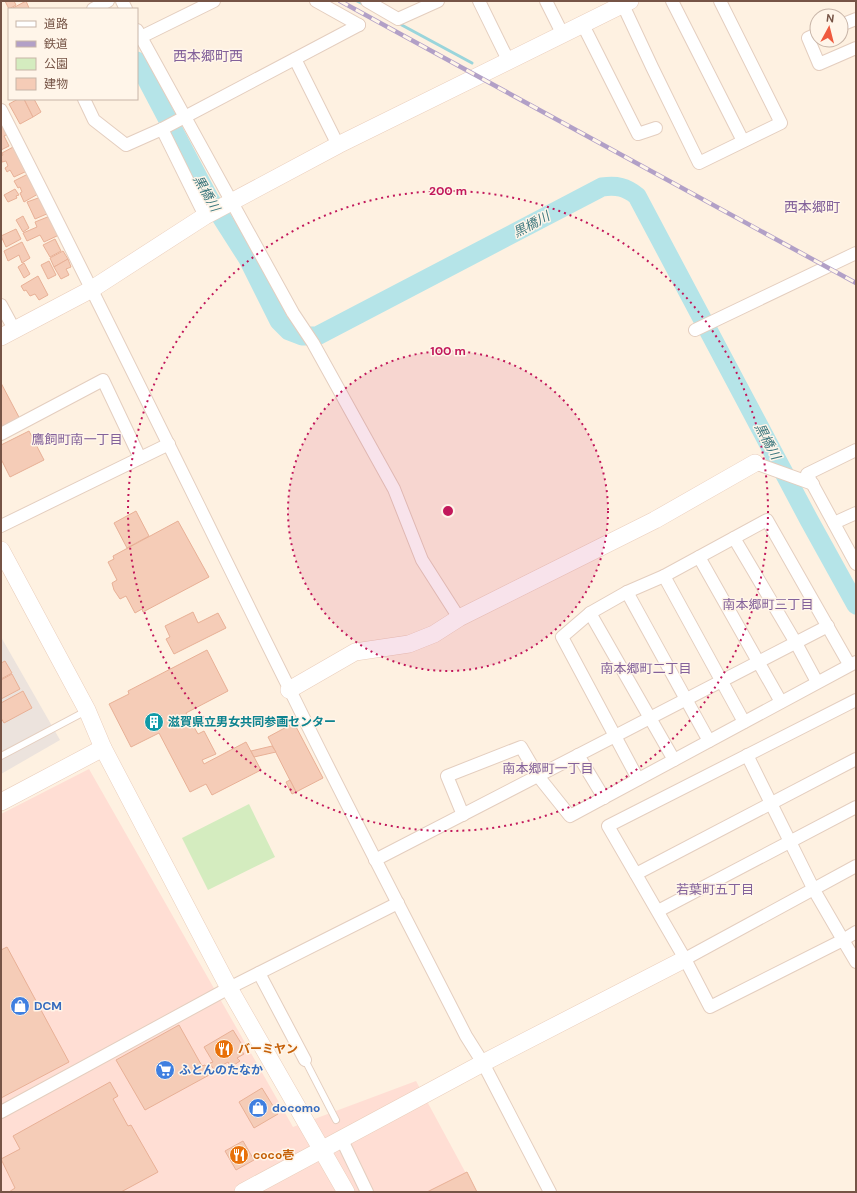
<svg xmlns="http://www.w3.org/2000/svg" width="857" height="1193" viewBox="0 0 857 1193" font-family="'DM Sans','Noto Sans JP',sans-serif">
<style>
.commercial{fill:#ffded4}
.industrial{fill:#ece3dd}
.green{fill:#d4ecbf}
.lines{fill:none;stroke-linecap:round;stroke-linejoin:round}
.stream{stroke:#9ad5db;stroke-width:3}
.river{stroke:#b5e4e8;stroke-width:19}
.building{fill:#f5ccb7;stroke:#e8b096}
.lane-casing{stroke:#e4cebf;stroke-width:8}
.street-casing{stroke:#e4cebf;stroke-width:14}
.secondary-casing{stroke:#eacebc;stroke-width:18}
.lane{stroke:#fff;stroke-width:6}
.street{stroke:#fff;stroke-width:12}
.secondary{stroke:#fff;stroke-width:17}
.rail-casing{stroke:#b2a0c7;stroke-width:4.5}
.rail{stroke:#fff5e9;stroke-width:3;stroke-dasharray:9;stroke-linecap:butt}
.ring{fill:none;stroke:#c2185b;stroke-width:2;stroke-dasharray:2 4}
.labels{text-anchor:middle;stroke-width:3;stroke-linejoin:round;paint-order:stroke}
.culture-label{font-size:12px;font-weight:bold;fill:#0d838f;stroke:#fff5e9;text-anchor:start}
.shop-label{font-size:12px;font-weight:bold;fill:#366cbe;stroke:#fff5e9;text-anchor:start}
.food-label{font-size:12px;font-weight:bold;fill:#c56008;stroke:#fff5e9;text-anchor:start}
.water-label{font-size:13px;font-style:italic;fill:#3a767d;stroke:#fff5e9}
.neighbourhood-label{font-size:13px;fill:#83619a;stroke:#fff5e9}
.quarter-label{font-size:14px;fill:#83619a;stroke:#fff5e9}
.centre{fill:#c2185b;stroke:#fff5e9;stroke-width:2}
.ring-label{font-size:12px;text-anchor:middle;font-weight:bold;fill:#c2185b;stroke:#fff5e9;stroke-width:3;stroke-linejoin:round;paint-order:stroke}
</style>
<rect width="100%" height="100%" fill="#fef1e1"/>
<!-- commercial -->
<polygon class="commercial" points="89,769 293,1127 416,1081 476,1192 1,1192 1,814"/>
<!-- industrial -->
<polygon class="industrial" points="1,637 60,740 1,774"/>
<!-- green -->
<polygon class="green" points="249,804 275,857 208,890 182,838"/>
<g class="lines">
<!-- stream -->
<g class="stream">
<polyline points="357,1 365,5"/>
<polyline points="398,23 472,63"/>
</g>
<!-- river -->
<path class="river" d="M137,61L209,198L248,259L279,321L289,331L302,336H317L602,187C617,185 626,187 637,196L809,520L856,605"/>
</g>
<!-- building -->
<g class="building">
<polygon points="5,1 14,1 16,5 9,9"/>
<polygon points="26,1 29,8 27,9 11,9"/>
<polygon points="18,99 24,99 33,117 20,124 9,104"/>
<polygon points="24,99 34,99 41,112 33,117"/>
<polygon points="4,125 8,134 4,136 9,146 1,150 1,126"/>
<polygon points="15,146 27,171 14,177 10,170 7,172 5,168 8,166 6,161 2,162 1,156 3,155 2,153"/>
<polygon points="28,174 38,194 24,202 20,193 22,192 20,187 18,188 14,181"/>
<polygon points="15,189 19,195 16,196 17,198 8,202 4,195"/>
<polygon points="41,197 49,213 35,219 27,202"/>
<polygon points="23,216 29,228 23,232 16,220"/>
<polygon points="50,216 59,235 44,242 40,235 27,241 23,233 37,227 35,222"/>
<polygon points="16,229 21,239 6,247 1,236"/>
<polygon points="55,239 61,251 50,257 43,245"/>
<polygon points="22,242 30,258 22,263 19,255 8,261 4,251"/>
<polygon points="63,251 68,259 54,267 50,258"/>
<polygon points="68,259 71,267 66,269 69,275 61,279 54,267"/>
<polygon points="49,261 56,275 48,279 41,265"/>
<polygon points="24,263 30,274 24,278 18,267"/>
<polygon points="38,276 48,295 39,300 35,294 30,296 26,290 24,291 21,286"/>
<polygon points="1,383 21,421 1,431"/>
<polygon points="29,431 44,460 10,477 1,459 1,445"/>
<polygon points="136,511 149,536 127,548 114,523"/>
<polygon points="178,521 209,577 143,612 142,609 135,613 126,596 120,599 114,590 112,583 117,580 108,562 114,559 113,556"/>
<polygon points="193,612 198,623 218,613 226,628 174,654 166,639 170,637 165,626"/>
<polygon points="207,650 228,691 186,713 198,734 204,731 216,754 202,760 204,764 246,742 261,770 212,795 206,784 190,792 159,733 131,747 109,704 129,694 128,691"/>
<polygon points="5,661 12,673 1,679 1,663"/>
<polygon points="12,674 20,689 1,699 1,680"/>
<polygon points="23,691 32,708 4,723 1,718 1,703"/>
<polygon points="294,723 323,778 296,792 268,737"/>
<polygon points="272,746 276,752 254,757 251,751"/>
<polygon points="290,780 296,792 292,794 286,782"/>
<polygon points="7,947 69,1062 1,1098 1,950"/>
<polygon points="179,1025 202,1066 205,1065 211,1074 145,1110 116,1060"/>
<polygon points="233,1030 244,1048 241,1050 244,1054 237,1058 240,1061 231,1067 228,1062 214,1070 210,1063 213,1062 204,1047"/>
<polygon points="110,1082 118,1096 113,1099 128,1126 131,1125 158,1172 121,1192 9,1192 15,1188 1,1159 20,1149 13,1136"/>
<polygon points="262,1088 278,1114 254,1128 239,1102"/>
<polygon points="243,1141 254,1160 236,1170 225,1151"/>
<polygon points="467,1172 477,1192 427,1192"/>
</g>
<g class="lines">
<!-- lane casing -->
<g class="lane-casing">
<g id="lane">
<polyline points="1,756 86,711"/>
<polyline points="305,1060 336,1120"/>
</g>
</g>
<!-- street casing -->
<g class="street-casing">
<g id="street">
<polyline points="122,1 126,9"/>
<polyline points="316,1 359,25"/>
<polyline points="367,1 398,19 438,1"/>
<polyline points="479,1 509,62"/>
<polyline points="546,1 563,35"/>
<polyline points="672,1 743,141"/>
<polyline points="623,5 652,67 699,163 781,123 720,1"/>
<polyline points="93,9 108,1"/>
<polyline points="583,25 638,134 656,128"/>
<polyline points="841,25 856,19"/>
<polyline points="137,30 293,313 313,343 394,489 422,560 459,618"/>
<polyline points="817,34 808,38 819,64 856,48"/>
<polyline points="141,37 214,1"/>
<polyline points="295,59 338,145"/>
<polyline points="84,99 94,120 126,145 162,129 359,25"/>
<path d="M1,110C99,301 193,495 289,688C346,805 407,920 466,1036L483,1063L550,1192"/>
<polyline points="162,129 205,216"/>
<polyline points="1,305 14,329"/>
<polyline points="695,330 856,253"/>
<polyline points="1,434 103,380 140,458"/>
<polyline points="856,450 807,474 856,564"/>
<polyline points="755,463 813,484"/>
<polyline points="834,523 856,513"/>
<polyline points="1,526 169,444"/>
<polyline points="734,538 796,643 817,682"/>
<polyline points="699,557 781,702"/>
<polyline points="664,576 744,722"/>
<polyline points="627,592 709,741"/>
<polyline points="590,613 674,760"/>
<polyline points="856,700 608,826 685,959 710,1007 843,940 856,962"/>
<polyline points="578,755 604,798"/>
<polyline points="747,755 814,890 843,940 856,932"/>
<polyline points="638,779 562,637 590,613 627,592 664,576 767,520 849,664"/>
<polyline points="463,815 447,776 521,747 538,776 570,816 856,662"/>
<polyline points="375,860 828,626"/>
<polyline points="636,874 856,759"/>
<polyline points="658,911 856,807"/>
<polyline points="685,959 856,866"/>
<polyline points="259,973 305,1060"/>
<polyline points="1,1112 229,988 398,903"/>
<polyline points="341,1138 367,1192"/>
</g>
</g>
<!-- secondary casing -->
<g class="secondary-casing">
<g id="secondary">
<polyline points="1,337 92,289 205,216 338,145 630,1"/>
<polyline points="1,550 87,710 103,748 229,988 346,1192"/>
<polyline points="289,690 355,652 409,644 434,634 459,618 655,520 755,463"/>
<polyline points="1,802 103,748"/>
<polyline points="243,1192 483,1063 685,959"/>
</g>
</g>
<!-- lane -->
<use href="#lane" class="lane"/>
<!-- street -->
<use href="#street" class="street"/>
<!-- secondary -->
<use href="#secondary" class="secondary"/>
<!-- rail casing -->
<g class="rail-casing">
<polyline id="rail" points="340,1 856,283"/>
</g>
<!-- rail -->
<use href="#rail" class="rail"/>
</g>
<!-- distance rings -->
<circle cx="448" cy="511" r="160" fill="#c2185b" fill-opacity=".12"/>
<g class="ring">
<circle cx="448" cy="511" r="160"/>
<circle cx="448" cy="511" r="320"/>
</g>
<!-- icons -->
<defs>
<g id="building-disc" transform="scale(1)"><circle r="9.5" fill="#0f9aa8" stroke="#fff5e9"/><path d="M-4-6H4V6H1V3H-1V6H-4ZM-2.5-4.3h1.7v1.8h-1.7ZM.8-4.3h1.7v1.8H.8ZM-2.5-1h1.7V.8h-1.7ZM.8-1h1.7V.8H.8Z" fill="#fff"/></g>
<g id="shop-disc" transform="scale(1)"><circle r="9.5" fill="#3f7fe0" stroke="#fff5e9"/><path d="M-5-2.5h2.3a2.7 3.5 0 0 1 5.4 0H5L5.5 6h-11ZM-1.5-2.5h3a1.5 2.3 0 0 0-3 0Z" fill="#fff"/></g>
<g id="restaurant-disc" transform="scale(1)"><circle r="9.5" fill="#e8710a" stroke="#fff5e9"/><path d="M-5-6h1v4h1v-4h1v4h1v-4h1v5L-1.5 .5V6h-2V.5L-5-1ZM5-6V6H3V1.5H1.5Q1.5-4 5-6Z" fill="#fff"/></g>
<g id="supermarket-disc" transform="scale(1)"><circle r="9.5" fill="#3f7fe0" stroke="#fff5e9"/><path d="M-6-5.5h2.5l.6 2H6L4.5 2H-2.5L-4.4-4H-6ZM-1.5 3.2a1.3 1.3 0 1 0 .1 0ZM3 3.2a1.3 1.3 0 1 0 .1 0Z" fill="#fff"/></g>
</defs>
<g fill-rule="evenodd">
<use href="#building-disc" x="154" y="722"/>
<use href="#shop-disc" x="20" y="1006"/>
<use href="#restaurant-disc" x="224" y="1049"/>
<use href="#supermarket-disc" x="165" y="1070"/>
<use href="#shop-disc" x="258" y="1108"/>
<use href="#restaurant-disc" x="239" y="1155"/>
</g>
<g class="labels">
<!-- culture labels -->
<g class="culture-label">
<text x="168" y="726">滋賀県立男女共同参画センター</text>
</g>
<!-- shop labels -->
<g class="shop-label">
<text x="34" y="1010">DCM</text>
<text x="179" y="1074">ふとんのたなか</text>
<text x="272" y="1112">docomo</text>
</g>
<!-- food labels -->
<g class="food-label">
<text x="238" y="1053">バーミヤン</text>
<text x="253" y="1159">coco壱</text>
</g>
<!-- water labels -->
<g class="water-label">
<text transform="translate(207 193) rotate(60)" y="5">黒橋川</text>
<text transform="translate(531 224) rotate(-28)" y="5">黒橋川</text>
<text transform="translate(768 441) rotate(62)" y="5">黒橋川</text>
</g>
<!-- neighbourhood labels -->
<g class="neighbourhood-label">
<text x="77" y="444">鷹飼町南一丁目</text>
<text x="768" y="609">南本郷町三丁目</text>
<text x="646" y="673">南本郷町二丁目</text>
<text x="548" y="773">南本郷町一丁目</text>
<text x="715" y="894">若葉町五丁目</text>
</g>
<!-- quarter labels -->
<g class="quarter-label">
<text x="208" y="61">西本郷町西</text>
<text x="812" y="212">西本郷町</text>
</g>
</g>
<circle cx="448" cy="511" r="6" class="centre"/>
<g class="ring-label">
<text x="448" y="195">200 m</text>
<text x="448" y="355">100 m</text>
</g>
<!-- border -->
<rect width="857" height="1193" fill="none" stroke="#765446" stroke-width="4"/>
<!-- legend -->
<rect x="8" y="8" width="130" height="92" fill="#fff5e9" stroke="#c8b5a8"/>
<rect x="16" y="21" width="20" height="6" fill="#ffffff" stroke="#c8b5a8"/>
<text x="44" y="28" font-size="12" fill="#765446">道路</text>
<rect x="16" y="41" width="20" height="6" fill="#b2a0c7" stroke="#c8b5a8"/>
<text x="44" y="48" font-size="12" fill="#765446">鉄道</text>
<rect x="16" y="58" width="20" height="12" fill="#d4ecbf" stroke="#c8b5a8"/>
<text x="44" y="68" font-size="12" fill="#765446">公園</text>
<rect x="16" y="78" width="20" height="12" fill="#f5ccb7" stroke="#c8b5a8"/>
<text x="44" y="88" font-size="12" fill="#765446">建物</text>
<!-- north arrow -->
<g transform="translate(829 28) rotate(7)"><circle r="19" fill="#fff5e9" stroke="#c8b5a8"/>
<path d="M0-3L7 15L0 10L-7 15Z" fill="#ef5a3e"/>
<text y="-6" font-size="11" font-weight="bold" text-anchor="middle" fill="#765446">N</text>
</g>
</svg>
